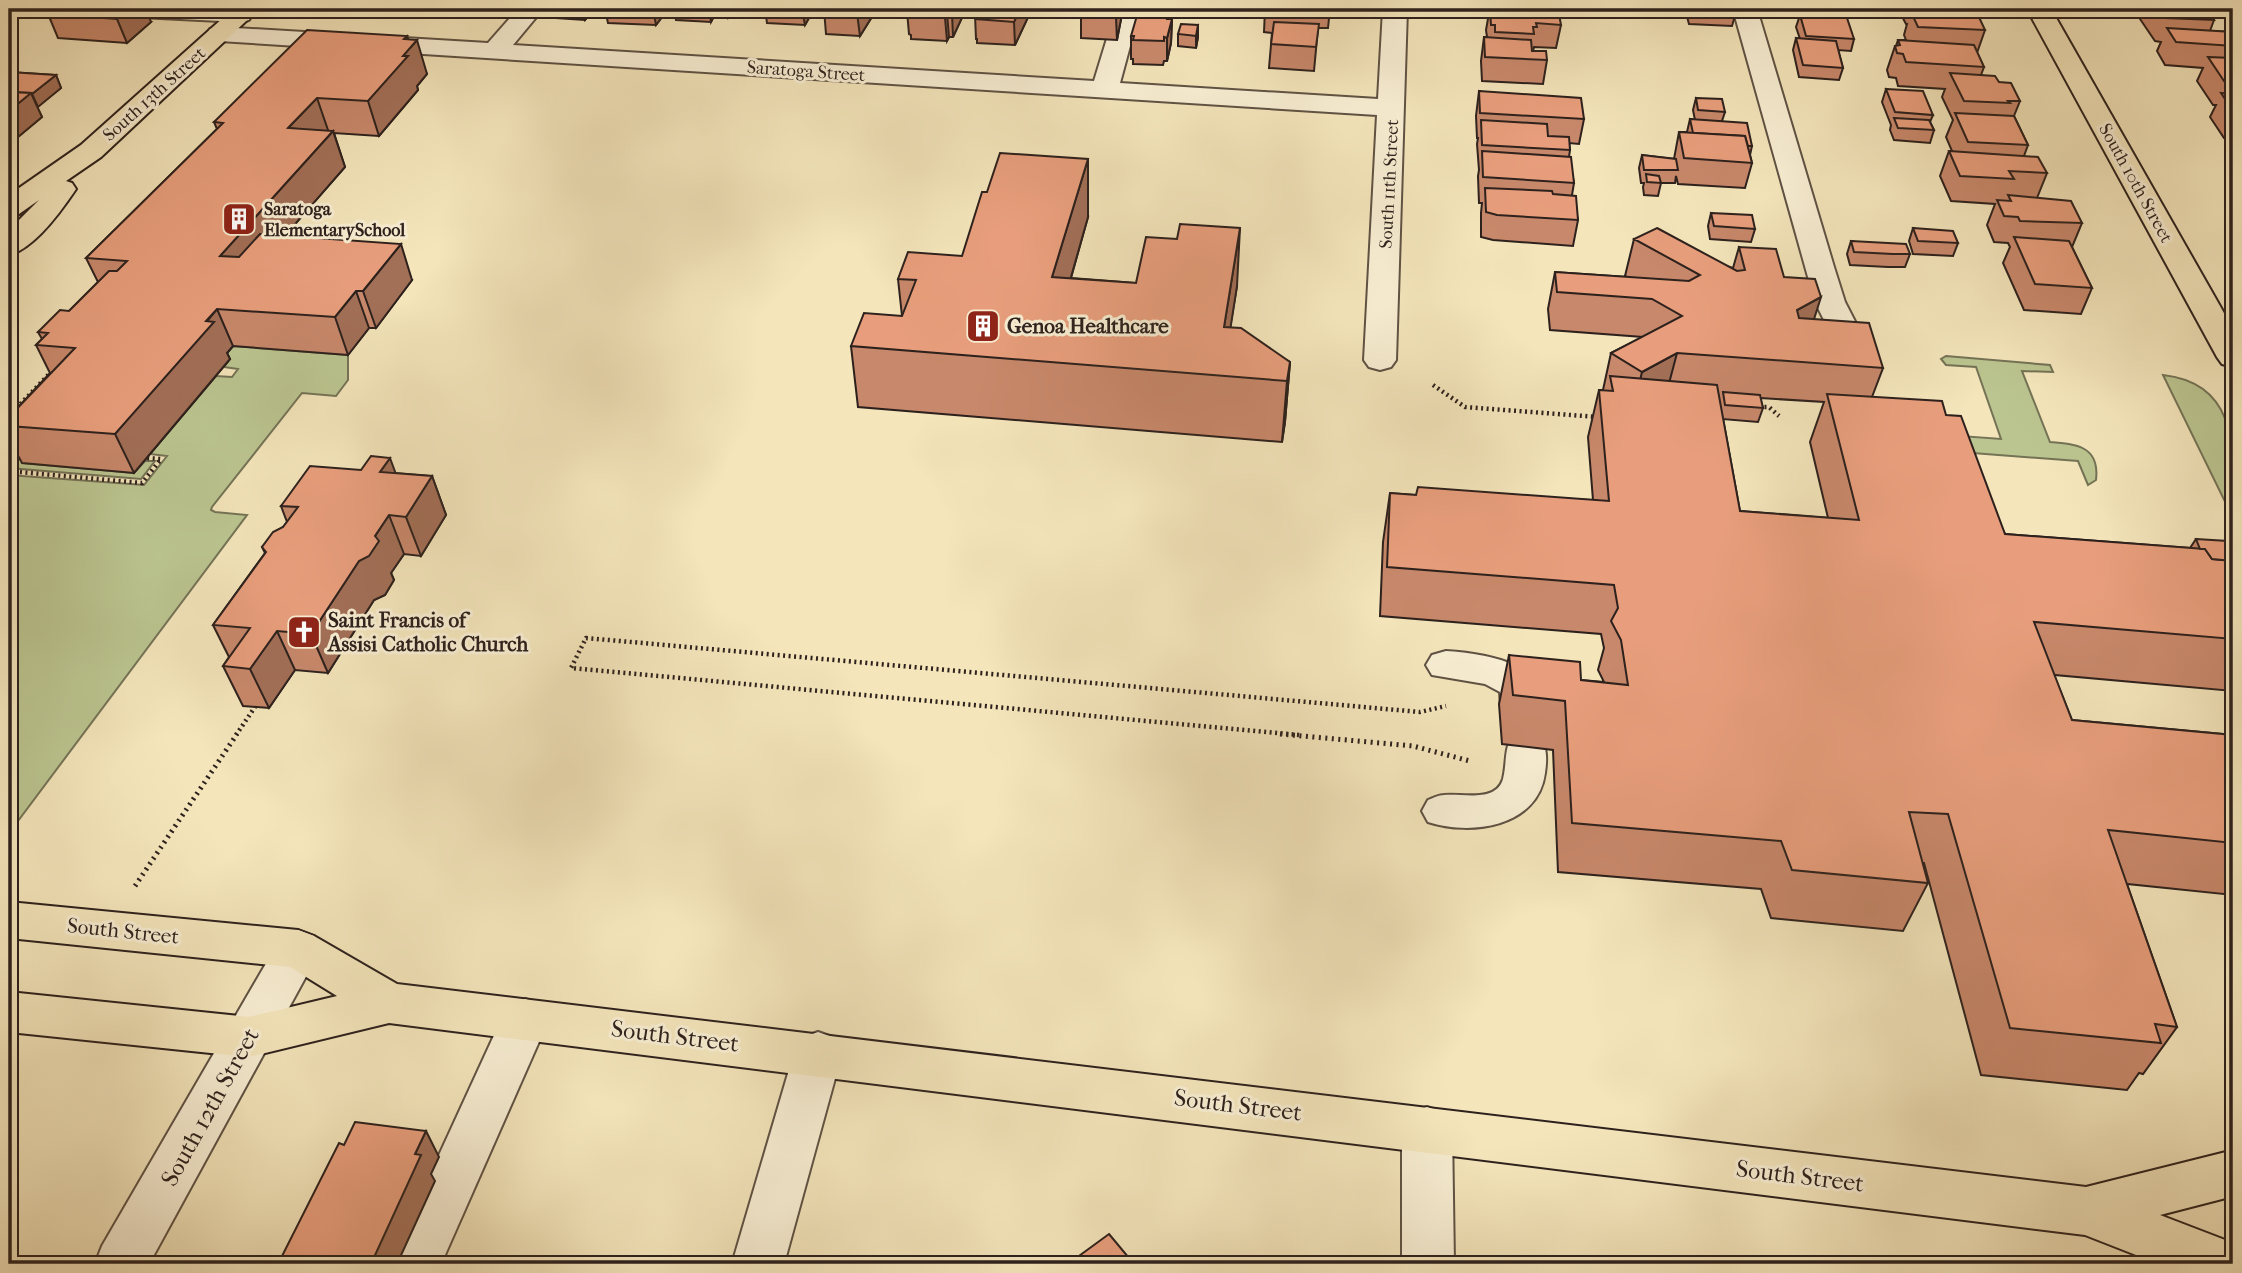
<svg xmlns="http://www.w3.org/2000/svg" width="2242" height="1273" viewBox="0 0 2242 1273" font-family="'IM FELL French Canon',serif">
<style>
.green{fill:#bbc590;stroke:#747356;stroke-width:2}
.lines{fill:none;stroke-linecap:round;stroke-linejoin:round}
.minor-casing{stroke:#5f5244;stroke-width:4}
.major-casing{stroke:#2d211d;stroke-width:4}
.path-far1{stroke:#2d211d;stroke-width:4.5;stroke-dasharray:2 3.5;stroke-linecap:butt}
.path{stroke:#2d211d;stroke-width:5;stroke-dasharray:2 4.5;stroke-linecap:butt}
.minor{fill:#f8eed3;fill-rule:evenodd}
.major{fill:#f4e5bb;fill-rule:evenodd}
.wall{fill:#c8886b;stroke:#2d211d;stroke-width:2;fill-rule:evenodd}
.shaded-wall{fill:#a26f57;stroke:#2d211d;stroke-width:2}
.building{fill:#e89e7c;stroke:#2d211d;stroke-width:2}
.labels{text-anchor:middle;stroke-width:6;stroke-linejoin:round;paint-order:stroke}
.far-street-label{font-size:18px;fill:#2d211d;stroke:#f8eed3}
.far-poi-label{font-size:18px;font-weight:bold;fill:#2d211d;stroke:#f8eed3;text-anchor:start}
.poi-label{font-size:21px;font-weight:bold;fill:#2d211d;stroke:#f8eed3;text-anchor:start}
.street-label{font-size:21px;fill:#2d211d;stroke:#f8eed3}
.near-street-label{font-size:24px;fill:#2d211d;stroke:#f8eed3}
</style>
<rect width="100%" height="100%" fill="#f4e5bb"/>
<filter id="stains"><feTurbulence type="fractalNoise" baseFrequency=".00286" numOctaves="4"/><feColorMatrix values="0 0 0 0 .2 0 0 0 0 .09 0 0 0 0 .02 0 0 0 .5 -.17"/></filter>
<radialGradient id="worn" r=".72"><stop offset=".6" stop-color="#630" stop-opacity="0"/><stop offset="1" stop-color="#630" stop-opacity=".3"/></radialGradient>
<!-- green -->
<g class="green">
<polygon points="233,346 348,355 348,380 336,396 302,393 212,507 211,510 215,512 247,515 9,833 9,475 144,485 167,456 150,454 216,376 232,377 238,369 224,367 229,360 222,359"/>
<path d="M1946,356L2050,365L2053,372L2022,371L2050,442C2076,444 2100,446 2096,480L2088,485L2078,461L1882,446L1878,430L2001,439L1976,367L1946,365L1941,359Z"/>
<path d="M2163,375C2242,384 2233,455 2233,518Z"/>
<polygon points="9,421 23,463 134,473 145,461 155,461 141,479 9,468"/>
</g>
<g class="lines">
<!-- minor casing -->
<g class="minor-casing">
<g id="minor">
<polygon points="108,9 244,9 252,15 249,20 240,22 120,16 111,14"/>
<polygon points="518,9 543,9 513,45 1094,81 1116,9 1140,9 1120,83 1378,99 1383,9 1407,9 1396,360 1391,367 1380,370 1369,367 1364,360 1377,115 219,41 210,39 207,34 210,29 219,27 488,43"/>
<polygon points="1733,9 1757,9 1834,267 1845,302 1863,337 1858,344 1847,347 1836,344 1815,302"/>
<path d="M1446,651C1478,653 1565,664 1535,716L1521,720L1507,716L1501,706L1500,692L1485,684L1432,675L1426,665L1432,655Z"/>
<path d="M1526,732L1540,736C1547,748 1547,759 1545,773C1538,827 1471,836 1428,822L1422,811L1428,800C1433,798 1439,795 1444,795C1462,793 1496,803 1503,779C1507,763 1504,750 1512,736Z"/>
<polygon points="298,930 314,936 321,949 149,1264 95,1264 102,1246 282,936"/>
<polygon points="525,999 542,1005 549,1019 441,1264 389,1264 508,1005"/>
<polygon points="818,1032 835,1038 842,1053 784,1264 732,1264 794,1053 801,1038"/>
<polygon points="1427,1107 1445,1113 1452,1129 1454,1264 1402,1264 1402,1129 1409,1113"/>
</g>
</g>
<!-- major casing -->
<g class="major-casing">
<g id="major">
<path d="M233,9H259L101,157L66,181L72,183L76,189C62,210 34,249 9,255V230L39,200L19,214L9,217V195L81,145Z"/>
<polygon points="2027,9 2051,9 2233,329 2233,367 2222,364 2217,357"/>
<polygon points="9,902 298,930 314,936 397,984 2086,1187 2226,1152 2233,1153 2233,1199 2226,1198 2160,1215 2233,1243 2233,1264 2159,1264 2085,1235 389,1023 249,1057 9,1032 9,992 249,1017 337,996 290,967 9,938"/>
</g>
</g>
<!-- path-far1 -->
<g class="path-far1">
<polyline points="1433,385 1465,407 1597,417"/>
<polyline points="1759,407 1769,407 1779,416"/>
<polyline points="9,416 54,369"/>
<polyline points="9,471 142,483 161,459 147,458"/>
<polyline points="236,735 255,707"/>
<polyline points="1299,735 571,668 586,638 1420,712 1446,706"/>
</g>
<!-- path -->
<g class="path">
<polyline points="1280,734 1413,746 1470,761"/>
<polyline points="135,886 237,734"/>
</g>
<!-- minor -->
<use href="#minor" class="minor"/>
<!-- major -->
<use href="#major" class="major"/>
</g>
<!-- wall -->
<g class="wall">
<polygon points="55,9 151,22 127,43 58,38 48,14"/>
<polygon points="460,9 514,9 511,12 461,13"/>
<polygon points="546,9 594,9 585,20 556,18 555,14 547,14"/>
<polygon points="605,9 668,9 656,25 608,23"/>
<polygon points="674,9 731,9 728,17 714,16 711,22 676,20"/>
<polygon points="765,9 814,9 805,25 767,23"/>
<polygon points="824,9 875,9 875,12 860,36 826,34"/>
<polygon points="908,9 966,9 953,37 949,37 947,41 911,39 911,35 909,34 907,11"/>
<polygon points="977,9 1029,9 1029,15 1015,45 977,43 977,39 976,39 975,15"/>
<polygon points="1200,9 1222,9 1222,13 1200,12"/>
<polygon points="1265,9 1318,9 1318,12 1318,9 1330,9 1328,28 1318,28 1314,71 1269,68 1272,33 1264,32"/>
<polygon points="1469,9 1541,9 1540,13 1561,25 1556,48 1534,47 1533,51 1547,60 1543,84 1482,81 1481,61 1484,37 1487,37 1486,30 1489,13 1469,12"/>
<polygon points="1634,9 1680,9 1679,11 1658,9 1657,13 1634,12"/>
<polygon points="1685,9 1737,9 1732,26 1689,24"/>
<polygon points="1898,9 1969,9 1967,14 1985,30 1977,53 1984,67 1981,75 1999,82 2020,101 2014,116 2028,145 2024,156 2047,173 2037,198 2082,223 2072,247 2092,288 2081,314 2024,310 2003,263 2010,247 2008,243 1994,242 1987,225 1995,204 1951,201 1940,176 1949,151 1952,151 1946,137 1953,120 1942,97 1945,89 1898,86 1896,78 1889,77 1887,70 1895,46 1896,46 1898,40 1906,40 1904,35 1907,24 1906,24"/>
<polygon points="2144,9 2206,9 2214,20 2210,31 2233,32 2233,139 2224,138 2210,117 2216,105 2213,105 2197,81 2203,68 2165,65 2157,51 2161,42 2155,41 2140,19"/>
<polygon points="1081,14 1122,14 1117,40 1081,38"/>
<polygon points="1168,14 1168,19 1172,19 1171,43 1167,61 1164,61 1163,65 1133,64 1133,59 1131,59 1131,36"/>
<polygon points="1800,15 1854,39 1851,51 1838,50 1843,68 1839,80 1799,77 1793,50 1796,38 1800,39 1796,27"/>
<polygon points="1198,25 1198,37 1196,48 1178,46 1178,34"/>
<polygon points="408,39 427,74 417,86 418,90 379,136 334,133 345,167 285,235 412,280 376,328 369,328 348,355 233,346 227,353 230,359 134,473 22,463 9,439 9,417 50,373 36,345 42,339 38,332 69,311 98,282 86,258 217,129 214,122"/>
<polygon points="9,72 56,75 61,88 37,107 42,117 18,137 9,137"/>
<polygon points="1886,89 1933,115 1930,122 1934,130 1930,143 1894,140 1890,130 1891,125 1882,102"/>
<polygon points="1479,91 1584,119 1579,144 1569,143 1570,150 1569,157 1574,183 1572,195 1578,220 1573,246 1493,240 1481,237 1481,213 1482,203 1479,203 1478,176 1479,170 1477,144 1478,138 1477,138 1476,116"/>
<polygon points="1696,98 1725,112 1722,121 1752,146 1750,155 1752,163 1745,188 1678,184 1676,176 1675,183 1661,183 1658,196 1644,195 1643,187 1644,183 1641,183 1639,168 1642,155 1674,159 1679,132 1687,132 1690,119 1695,120 1693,110"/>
<polygon points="1711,213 1755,229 1751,242 1710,239 1708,226"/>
<polygon points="1088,217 1071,278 1136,283 1237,286 1230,328 1290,362 1285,422 1282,442 858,407 851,346 902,316 898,279 962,256"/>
<polygon points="1913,228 1958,243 1953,256 1913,254 1909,241"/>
<path d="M1634,239L1733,268L1739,247L1784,277L1814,319L1883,368L1872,397L1946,415L2005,534L2190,548L2196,539L2233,551V691L2054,675L2072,720L2233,735V895L2127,884L2177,1027L2143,1074L2139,1073L2127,1090L1981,1075L1924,863H1922L1928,883L1903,931L1771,918L1761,889L1558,872L1553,750L1502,744L1499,704L1509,655L1581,680L1604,682L1598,670L1604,648L1601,634L1380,616L1383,542L1390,493L1416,495L1593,500L1588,437L1599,390H1603L1611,353L1643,337L1550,330L1548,309L1555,272L1627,277L1625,276ZM1760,398L1824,402L1810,442L1828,518L1740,511L1723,419L1758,422L1763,408Z"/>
<polygon points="1851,241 1910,254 1905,267 1888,267 1850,265 1847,254"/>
<polygon points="395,473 432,476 446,515 421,556 404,554 391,573 394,580 385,595 374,600 328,673 295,670 269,708 243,706 223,666 229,657 213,625 265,553 262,547 283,527 287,522 281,506"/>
</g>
<!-- shaded-wall -->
<g class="shaded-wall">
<polygon points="130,9 146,9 151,22 127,43 117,19"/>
<polygon points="582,9 594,9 585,20"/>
<polygon points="653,9 668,9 656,25"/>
<polygon points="709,9 713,9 714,16 711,22"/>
<polygon points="726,9 731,9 728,17"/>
<polygon points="802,9 814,9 805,25"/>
<polygon points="860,9 875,9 875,12 860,36 857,13"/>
<polygon points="954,9 966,9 953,37 952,13"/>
<polygon points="1020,9 1029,9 1029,15 1015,45 1014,22"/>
<polygon points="1118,9 1122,9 1122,14 1117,40 1116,17"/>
<polygon points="947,13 949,37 947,41 945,18"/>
<polygon points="1172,19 1171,43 1167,61 1167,38"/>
<polygon points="1198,25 1198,37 1196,48 1196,36"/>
<polygon points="407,36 411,47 417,40 427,74 417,86 418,90 379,136 368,101 403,56 404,39"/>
<polygon points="56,75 61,88 38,107 32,94"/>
<polygon points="31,93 42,117 18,137 9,118 9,111"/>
<polygon points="317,98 329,133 288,128"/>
<polygon points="333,131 345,167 235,293 220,256"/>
<polygon points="1088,159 1088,217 1054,337 1052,277"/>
<polygon points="1240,228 1237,286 1223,376 1224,327"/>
<polygon points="401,244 412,280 376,328 363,291"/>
<polygon points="356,291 369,328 348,355 335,317"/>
<polygon points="1821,297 1809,335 1785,347 1797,310"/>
<polygon points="217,309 233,346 227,353 230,359 134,473 115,434"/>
<polygon points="1677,353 1667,391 1633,410 1642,372"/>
<polygon points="1290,362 1285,422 1282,442 1287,381"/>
<polygon points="390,458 404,496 380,472"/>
<polygon points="432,476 446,515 421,556 406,517"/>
<polygon points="389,515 404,554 391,573 394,580 385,595 374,600 328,673 311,634"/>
<polygon points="277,631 295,670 269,708 250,669"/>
<polygon points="426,1131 439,1157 431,1174 435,1181 397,1264 371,1264 415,1154"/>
</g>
<!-- building -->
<g class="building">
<polygon points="55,9 130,9 117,19 48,14"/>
<polygon points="825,9 860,9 857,13 824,11"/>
<polygon points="908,9 954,9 952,13 947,13 945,18 909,16 911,11 907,11"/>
<polygon points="977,9 1020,9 1014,22 976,19 978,15 975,15"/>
<polygon points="1083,9 1118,9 1116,17 1081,14"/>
<polygon points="1265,9 1318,9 1318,12"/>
<polygon points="1490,9 1535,9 1535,13 1559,14 1561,25 1536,23 1537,27 1533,27 1534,34 1495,32 1495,25 1491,25"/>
<polygon points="2159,9 2206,9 2214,20 2165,18"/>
<polygon points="1917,11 1978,15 1985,30 1918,27 1911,12"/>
<polygon points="1138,12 1168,14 1167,19 1172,19 1167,38 1164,37 1164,41 1133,40 1134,36 1131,36"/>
<polygon points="1800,15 1847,18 1854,39 1806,36"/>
<polygon points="1274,22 1319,24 1316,47 1271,44"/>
<polygon points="1181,24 1198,25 1196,36 1178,34"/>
<polygon points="2167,28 2233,32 2233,46 2176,42"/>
<polygon points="307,30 407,36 404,39 417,40 403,56 408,56 368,101 317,98 288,128 333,131 220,256 239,257 260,234 401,244 363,291 356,291 335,317 217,309 206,321 214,322 115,434 9,426 9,417 75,348 36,345 48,333 38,332 60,310 69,311 109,271 117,271 127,261 86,258 223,123 214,122"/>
<polygon points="1484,37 1531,40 1532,51 1546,51 1547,60 1485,57"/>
<polygon points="1796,38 1836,41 1843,68 1803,65"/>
<polygon points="1898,40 1974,45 1984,67 1906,62 1903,54 1897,53 1895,46 1900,45"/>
<polygon points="2208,57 2233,58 2233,81 2224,81"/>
<polygon points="9,72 56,75 32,94 31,93 9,92"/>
<polygon points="1950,73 1995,76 1999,82 2011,83 2020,101 2008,101 2010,103 1964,101"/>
<polygon points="1886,89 1923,91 1933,115 1895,112"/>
<polygon points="1479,91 1581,98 1584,119 1480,113"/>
<polygon points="9,92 31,93 9,111"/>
<polygon points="2221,93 2233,94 2233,111"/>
<polygon points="1696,98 1722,99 1725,112 1698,110"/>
<polygon points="1955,113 2014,116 2028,145 1968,142"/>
<polygon points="1894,118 1929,120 1934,130 1898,128"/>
<polygon points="1690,119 1747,123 1752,146 1748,146 1745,136 1693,133"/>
<polygon points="1481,120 1547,124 1548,136 1569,137 1570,150 1482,145"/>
<polygon points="1679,132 1745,136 1752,163 1684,158"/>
<polygon points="1482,151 1571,157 1574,183 1483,177"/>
<polygon points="1949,151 2038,157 2047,173 2009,171 2014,179 1960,176"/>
<polygon points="1000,153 1088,159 1052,277 1136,283 1146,237 1177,239 1180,224 1240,228 1224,327 1241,328 1290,362 1287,381 851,346 864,313 902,316 916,280 898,279 908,252 962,256 982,192 987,192"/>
<polygon points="1642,155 1676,159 1678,170 1644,170"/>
<polygon points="1646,174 1659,176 1661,183 1647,182"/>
<polygon points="1485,188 1552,191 1553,194 1576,196 1578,220 1497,215 1486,212"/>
<polygon points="2008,195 2071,201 2082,223 2020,221 2018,217 2004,216 1997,200 2011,201"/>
<polygon points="1711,213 1752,215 1755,229 1714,226"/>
<polygon points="1657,228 1737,271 1745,270 1739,247 1776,249 1784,277 1815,279 1821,297 1797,310 1799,318 1869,323 1883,368 1677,353 1642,372 1611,353 1682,316 1652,299 1557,292 1555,272 1689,281 1700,275 1634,239"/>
<polygon points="1913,228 1953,231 1958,243 1918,241"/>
<polygon points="2014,237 2069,241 2092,288 2035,284"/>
<polygon points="1851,241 1906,244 1910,254 1893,254 1854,252"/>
<polygon points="1610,376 1717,385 1740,511 1859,520 1827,394 1942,401 1946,415 1961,416 2005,534 2205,549 2212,559 2233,561 2233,639 2034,622 2072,720 2233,735 2233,843 2108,830 2177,1027 2155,1024 2161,1043 2010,1028 1948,814 1909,812 1928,883 1792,870 1781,841 1572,823 1565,701 1513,695 1509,655 1580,662 1581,680 1628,685 1621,640 1611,621 1618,608 1614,585 1387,567 1390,493 1416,495 1418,487 1609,501 1599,390 1613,391"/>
<polygon points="1723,392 1760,395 1763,408 1725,405"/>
<polygon points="371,456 390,458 380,472 432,476 406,517 389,515 375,536 379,541 369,556 359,561 311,634 277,631 250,669 223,666 250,628 213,625 266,552 262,547 273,532 283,527 298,507 281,506 310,466 361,470"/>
<polygon points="2196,539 2228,541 2233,551 2233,561 2212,559 2205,549 2200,549"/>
<polygon points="355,1122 426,1131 415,1154 421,1155 371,1264 278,1264 339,1143 344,1145"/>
<polygon points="1109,1234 1134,1264 1068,1264"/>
</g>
<!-- icons -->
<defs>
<g id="building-square" transform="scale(1.75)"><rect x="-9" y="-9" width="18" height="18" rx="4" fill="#8f2418" stroke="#f8eed3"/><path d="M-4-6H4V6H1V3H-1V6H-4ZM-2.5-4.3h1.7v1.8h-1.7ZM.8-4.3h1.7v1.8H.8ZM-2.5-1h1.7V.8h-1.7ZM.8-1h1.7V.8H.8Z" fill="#fff"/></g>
<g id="church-square" transform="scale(1.75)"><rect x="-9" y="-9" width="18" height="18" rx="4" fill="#8f2418" stroke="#f8eed3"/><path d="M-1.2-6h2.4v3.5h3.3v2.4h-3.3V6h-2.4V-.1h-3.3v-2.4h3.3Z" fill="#fff"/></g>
</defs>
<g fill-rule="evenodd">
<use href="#building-square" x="239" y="219"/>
<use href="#building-square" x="983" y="326"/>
<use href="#church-square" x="304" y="632"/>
</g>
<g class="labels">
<!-- far-street labels -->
<g class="far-street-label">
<text transform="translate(806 71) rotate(4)" y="6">Saratoga Street</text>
<text transform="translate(154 94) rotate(-42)" y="6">South 13th Street</text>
<text transform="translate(2136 183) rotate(61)" y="6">South 10th Street</text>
<text transform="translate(1389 184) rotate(-87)" y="6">South 11th Street</text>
</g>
<!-- far-poi labels -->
<g class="far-poi-label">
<text x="264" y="215">Saratoga<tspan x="264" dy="21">ElementarySchool</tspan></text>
</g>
<!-- poi labels -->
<g class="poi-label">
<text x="1007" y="333">Genoa Healthcare</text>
<text x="328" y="627">Saint Francis of<tspan x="328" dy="24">Assisi Catholic Church</tspan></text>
</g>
<!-- street labels -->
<g class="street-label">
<text transform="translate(123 931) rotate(6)" y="7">South Street</text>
</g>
<!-- near-street labels -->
<g class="near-street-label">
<text transform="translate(675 1036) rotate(7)" y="8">South Street</text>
<text transform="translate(1238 1105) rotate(7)" y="8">South Street</text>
<text transform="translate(210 1107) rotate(-61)" y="8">South 12th Street</text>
<text transform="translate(1800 1176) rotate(7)" y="8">South Street</text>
</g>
</g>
<!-- margin -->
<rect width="2242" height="1273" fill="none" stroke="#f4e5bb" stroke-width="35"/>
<rect x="10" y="10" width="2221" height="1252" fill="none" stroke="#2d211d" stroke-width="3.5"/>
<rect x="18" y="18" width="2207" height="1238" fill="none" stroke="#2d211d" stroke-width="2"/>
<rect width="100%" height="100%" filter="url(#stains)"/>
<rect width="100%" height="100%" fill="url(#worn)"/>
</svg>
